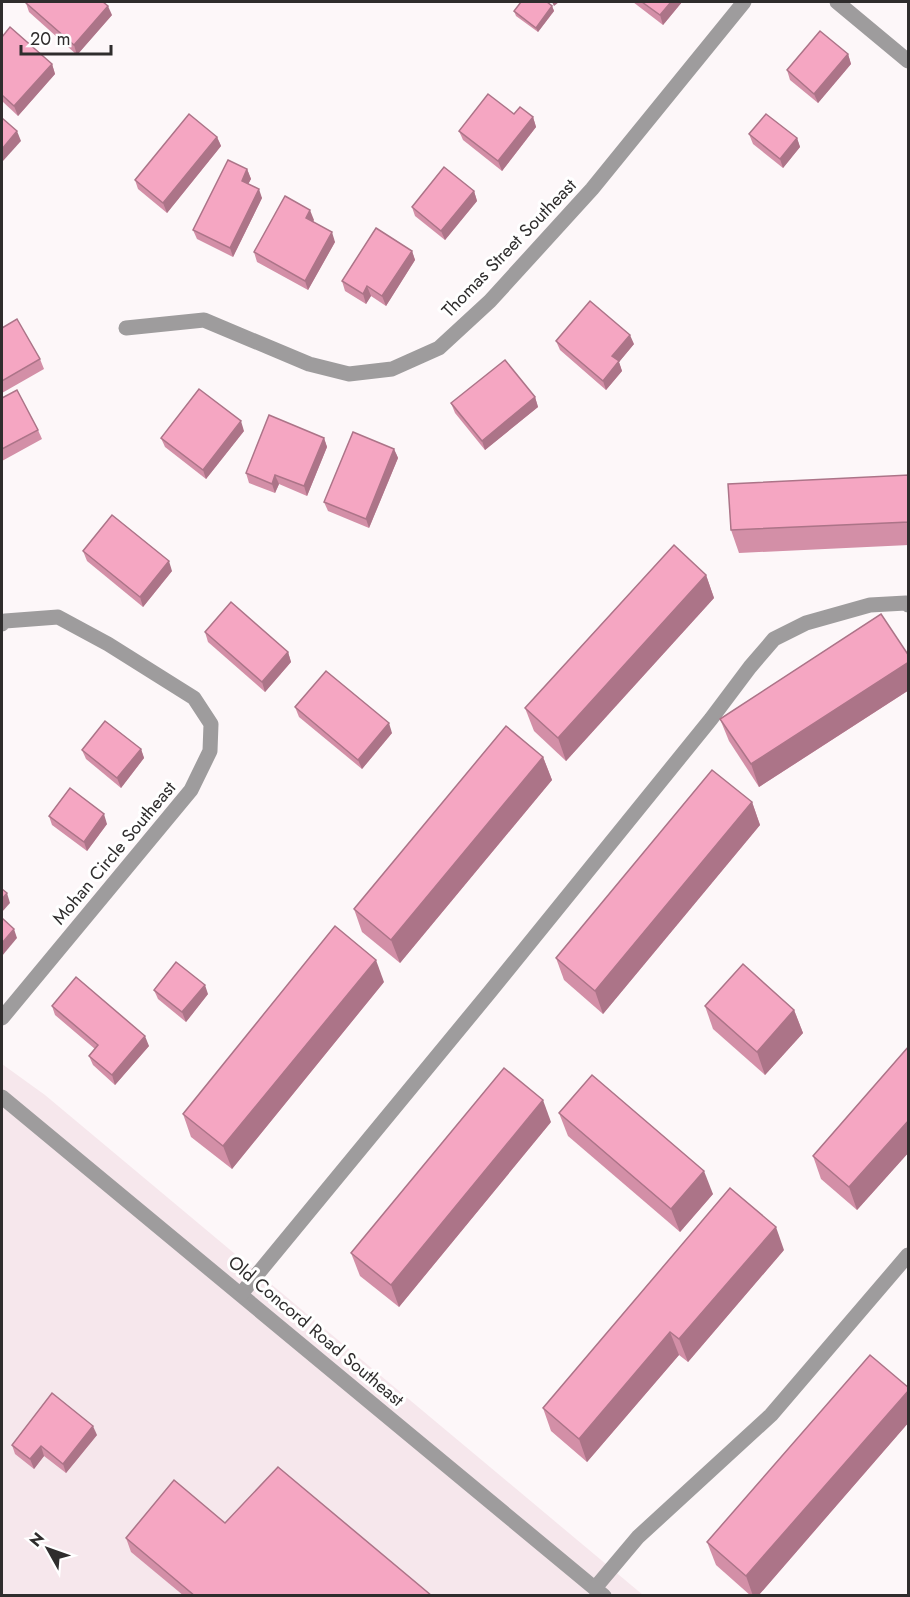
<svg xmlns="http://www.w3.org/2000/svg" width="910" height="1597" viewBox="0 0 910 1597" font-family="Jost,sans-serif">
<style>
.built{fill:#f6e7ec}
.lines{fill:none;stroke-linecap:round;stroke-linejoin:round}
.minor{stroke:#9e9c9d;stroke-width:15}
.wall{fill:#d38fa7}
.shaded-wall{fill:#ac7488}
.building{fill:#f5a6c2;stroke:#ac7488;stroke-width:1.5}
.labels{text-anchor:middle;stroke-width:6;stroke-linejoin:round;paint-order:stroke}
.street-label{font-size:18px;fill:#2f2d2d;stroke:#fff}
</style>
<rect width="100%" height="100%" fill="#fdf7f9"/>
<!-- built -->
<polygon class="built" points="2,1064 45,1095 643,1595 2,1595"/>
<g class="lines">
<!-- minor -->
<g class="minor">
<polyline points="837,2 908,61"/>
<polyline points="126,328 204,320 309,364 349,374 392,369 439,348 490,301 592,189 744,2"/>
<polyline points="2,624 5,621 58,617 108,644 194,698 211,724 210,751 191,790 2,1018"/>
<polyline points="2,1097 604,1596"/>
<polyline points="241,1294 489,993 711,719 750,667 774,639 806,623 870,605 906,603 908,605"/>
<polyline points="595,1588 638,1537 771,1415 908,1255"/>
</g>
</g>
<!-- wall -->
<g class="wall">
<polygon points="633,2 682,2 663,25"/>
<polygon points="26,3 112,15 77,55 29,12"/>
<polygon points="552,6 554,11 538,32 516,16 514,11"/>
<polygon points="2,37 52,64 55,74 18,116 2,101"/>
<polygon points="848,54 851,64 818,103 790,80 787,70"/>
<polygon points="514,114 533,117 536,127 502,171 463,140 459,131"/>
<polygon points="749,134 797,138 800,147 783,168 753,144"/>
<polygon points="217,137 221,146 167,213 138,189 135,180"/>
<polygon points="247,169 251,179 248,184 262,198 233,257 197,239 193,230"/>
<polygon points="474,191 477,201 445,240 415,216 412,207"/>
<polygon points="314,220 313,221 335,242 308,290 257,262 254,252"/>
<polygon points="412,251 415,260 386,306 371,296 366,304 345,291 342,281"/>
<polygon points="2,328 40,359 44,369 2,393"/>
<polygon points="556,341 634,344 619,362 622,371 606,390 560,350"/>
<polygon points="535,397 538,407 485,450 455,413 451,403"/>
<polygon points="2,398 38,430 42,439 2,461"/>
<polygon points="244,431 206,479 165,447 161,438"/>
<polygon points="324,438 327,447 307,496 279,484 275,493 249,483 246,473"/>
<polygon points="394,449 398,458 369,528 328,511 324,502"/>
<polygon points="909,475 909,545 739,553 731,530"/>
<polygon points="83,551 172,571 143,607 87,561"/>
<polygon points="706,575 714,598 566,761 534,731 525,708"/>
<polygon points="205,632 288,652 291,662 265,692 208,642"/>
<polygon points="909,656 909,690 759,787 729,741 720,719"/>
<polygon points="295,707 392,733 362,769 299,717"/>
<polygon points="141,749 144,758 121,788 86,759 82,750"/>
<polygon points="543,757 552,780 400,963 362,932 354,909"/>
<polygon points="752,802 760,825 603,1014 564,980 556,958"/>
<polygon points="49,816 107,824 87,851 52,825"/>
<polygon points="384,982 232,1169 191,1137 183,1114"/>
<polygon points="154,990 208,994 186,1022 158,999"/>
<polygon points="52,1006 149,1046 115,1085 93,1065 89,1056 95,1049 55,1015"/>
<polygon points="705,1006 794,1010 803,1033 765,1075 713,1029"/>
<polygon points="909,1046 909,1152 857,1210 821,1179 813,1156"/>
<polygon points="559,1113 713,1194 680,1232 568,1136"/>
<polygon points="551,1122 399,1307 360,1276 351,1253"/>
<polygon points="784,1250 688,1362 679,1355 587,1462 551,1431 543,1408"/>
<polygon points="909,1388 909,1422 758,1596 751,1596 716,1565 707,1542"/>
<polygon points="97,1435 66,1473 44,1456 34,1469 15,1454 12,1445"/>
<polygon points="225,1523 432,1596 184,1596 131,1552 126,1538"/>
</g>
<!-- shaded-wall -->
<g class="shaded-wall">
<polygon points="552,2 559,2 554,6"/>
<polygon points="671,2 682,2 663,25 660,15"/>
<polygon points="108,6 112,15 77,55 74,45"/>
<polygon points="552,6 554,11 538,32 536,28"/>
<polygon points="848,54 851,64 818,103 814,94"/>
<polygon points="52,64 55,74 18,116 14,106"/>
<polygon points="533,117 536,127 502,171 498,161"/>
<polygon points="17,131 21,141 3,161 2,157 2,149"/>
<polygon points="217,137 221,146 167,213 163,203"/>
<polygon points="797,138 800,147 783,168 780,159"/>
<polygon points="247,169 251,179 245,190 242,181"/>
<polygon points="259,189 262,198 233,257 230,248"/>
<polygon points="474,191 477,201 445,240 441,231"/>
<polygon points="310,210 314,220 310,227 306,218"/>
<polygon points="332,232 335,242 308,290 305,281"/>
<polygon points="412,251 415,260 386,306 382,296"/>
<polygon points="367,286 371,296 366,304 363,294"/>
<polygon points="630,335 634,344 619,362 622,371 606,390 603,381 612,356"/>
<polygon points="535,397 538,407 485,450 482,441"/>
<polygon points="241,421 244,431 206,479 203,470"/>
<polygon points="324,438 327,447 307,496 304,486"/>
<polygon points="394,449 398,458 369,528 366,519"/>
<polygon points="275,475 279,484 275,493 272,484"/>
<polygon points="169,561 172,571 143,607 140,597"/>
<polygon points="706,575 714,598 566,761 558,738"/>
<polygon points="288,652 291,662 265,692 262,682"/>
<polygon points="909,662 909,690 759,787 751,764"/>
<polygon points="389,723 392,733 362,769 358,760"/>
<polygon points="141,749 144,758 121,788 117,778"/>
<polygon points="543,757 552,780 400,963 391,940"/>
<polygon points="752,802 760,825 603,1014 595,991"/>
<polygon points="104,814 107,824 87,851 84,842"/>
<polygon points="7,893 10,903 2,912 2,899"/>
<polygon points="14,929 17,938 2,956 2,943"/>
<polygon points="376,960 384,982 232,1169 223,1146"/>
<polygon points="205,985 208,994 186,1022 182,1012"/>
<polygon points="794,1010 803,1033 765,1075 757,1052"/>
<polygon points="145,1036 149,1046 115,1085 112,1075"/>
<polygon points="543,1100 551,1122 399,1307 391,1285"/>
<polygon points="909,1120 909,1152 857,1210 849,1187"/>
<polygon points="704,1171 713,1194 680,1232 671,1209"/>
<polygon points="776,1227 784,1250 688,1362 679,1339"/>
<polygon points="670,1332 679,1355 587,1462 579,1439"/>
<polygon points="909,1390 909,1422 758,1596 753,1596 746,1576"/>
<polygon points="93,1426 97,1435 66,1473 63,1464"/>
<polygon points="41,1446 44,1456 34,1469 30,1459"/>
</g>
<!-- building -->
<g class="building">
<polygon points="27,2 103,2 108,6 74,45 26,3"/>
<polygon points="521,2 547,2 552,6 536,28 514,11"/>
<polygon points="642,2 671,2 660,15"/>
<polygon points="10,27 52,64 14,106 2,95 2,37"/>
<polygon points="820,31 848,54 814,94 787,70"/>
<polygon points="488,94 514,114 520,107 533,117 498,161 459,131"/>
<polygon points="189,114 217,137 163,203 135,180"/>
<polygon points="766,114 797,138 780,159 749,134"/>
<polygon points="2,118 17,131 2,149"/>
<polygon points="228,160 247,169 242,181 259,189 230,248 193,230"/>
<polygon points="444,167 474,191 441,231 412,207"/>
<polygon points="285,196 310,210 306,218 332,232 305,281 254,252"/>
<polygon points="376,228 412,251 382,296 367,286 363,294 342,281"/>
<polygon points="590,301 630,335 612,356 619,361 603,381 556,341"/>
<polygon points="17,319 40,359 2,381 2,328"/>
<polygon points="505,360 535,397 482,441 451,403"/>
<polygon points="199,389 241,421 203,470 161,438"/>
<polygon points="17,390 38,430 2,449 2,398"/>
<polygon points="269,415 324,438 304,486 275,475 272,484 246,473"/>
<polygon points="353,432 394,449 366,519 324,502"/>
<polygon points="909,475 909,522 731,530 728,484"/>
<polygon points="112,515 169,561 140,597 83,551"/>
<polygon points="674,545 706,575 558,738 525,708"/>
<polygon points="231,602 288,652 262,682 205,632"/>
<polygon points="881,614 909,656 909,662 751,764 720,719"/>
<polygon points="326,671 389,723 358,760 295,707"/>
<polygon points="105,721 141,749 117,778 82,750"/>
<polygon points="506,726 543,757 391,940 354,909"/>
<polygon points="712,770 752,802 595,991 556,958"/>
<polygon points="70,788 104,814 84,842 49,816"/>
<polygon points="2,889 7,893 2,899"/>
<polygon points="2,918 14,929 2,943"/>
<polygon points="335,926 376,960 223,1146 183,1114"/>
<polygon points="176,962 205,985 182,1012 154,990"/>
<polygon points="743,964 794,1010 757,1052 705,1006"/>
<polygon points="76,977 145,1036 112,1075 89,1056 98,1045 52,1006"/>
<polygon points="909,1046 909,1120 849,1187 813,1156"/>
<polygon points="504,1068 543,1100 391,1285 351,1253"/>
<polygon points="592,1075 704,1171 671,1209 559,1113"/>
<polygon points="730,1188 776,1227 679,1339 670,1332 579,1439 543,1408"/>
<polygon points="870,1355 909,1388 909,1390 746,1576 707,1542"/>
<polygon points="52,1393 93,1426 63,1464 41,1446 30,1459 12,1445"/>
<polygon points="278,1467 432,1596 195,1596 126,1538 174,1480 225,1523"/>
</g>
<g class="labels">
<!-- street labels -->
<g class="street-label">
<text transform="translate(509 248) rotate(-46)" y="6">Thomas Street Southeast</text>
<text transform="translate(114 853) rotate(-50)" y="6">Mohan Circle Southeast</text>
<text transform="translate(316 1331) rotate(40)" y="6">Old Concord Road Southeast</text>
</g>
</g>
<!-- border -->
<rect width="910" height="1597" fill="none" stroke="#2f2d2d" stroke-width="6"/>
<!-- north arrow -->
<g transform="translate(48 1549) rotate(310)" stroke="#ffffff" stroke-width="4.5" paint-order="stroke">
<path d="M0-4.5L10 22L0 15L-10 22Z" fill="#2f2d2d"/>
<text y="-9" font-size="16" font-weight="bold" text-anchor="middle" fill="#2f2d2d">N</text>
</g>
<!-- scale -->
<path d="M21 45v9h90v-9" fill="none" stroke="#2f2d2d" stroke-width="3"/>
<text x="30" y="45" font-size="18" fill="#2f2d2d" stroke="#ffffff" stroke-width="4.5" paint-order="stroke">20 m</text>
</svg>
